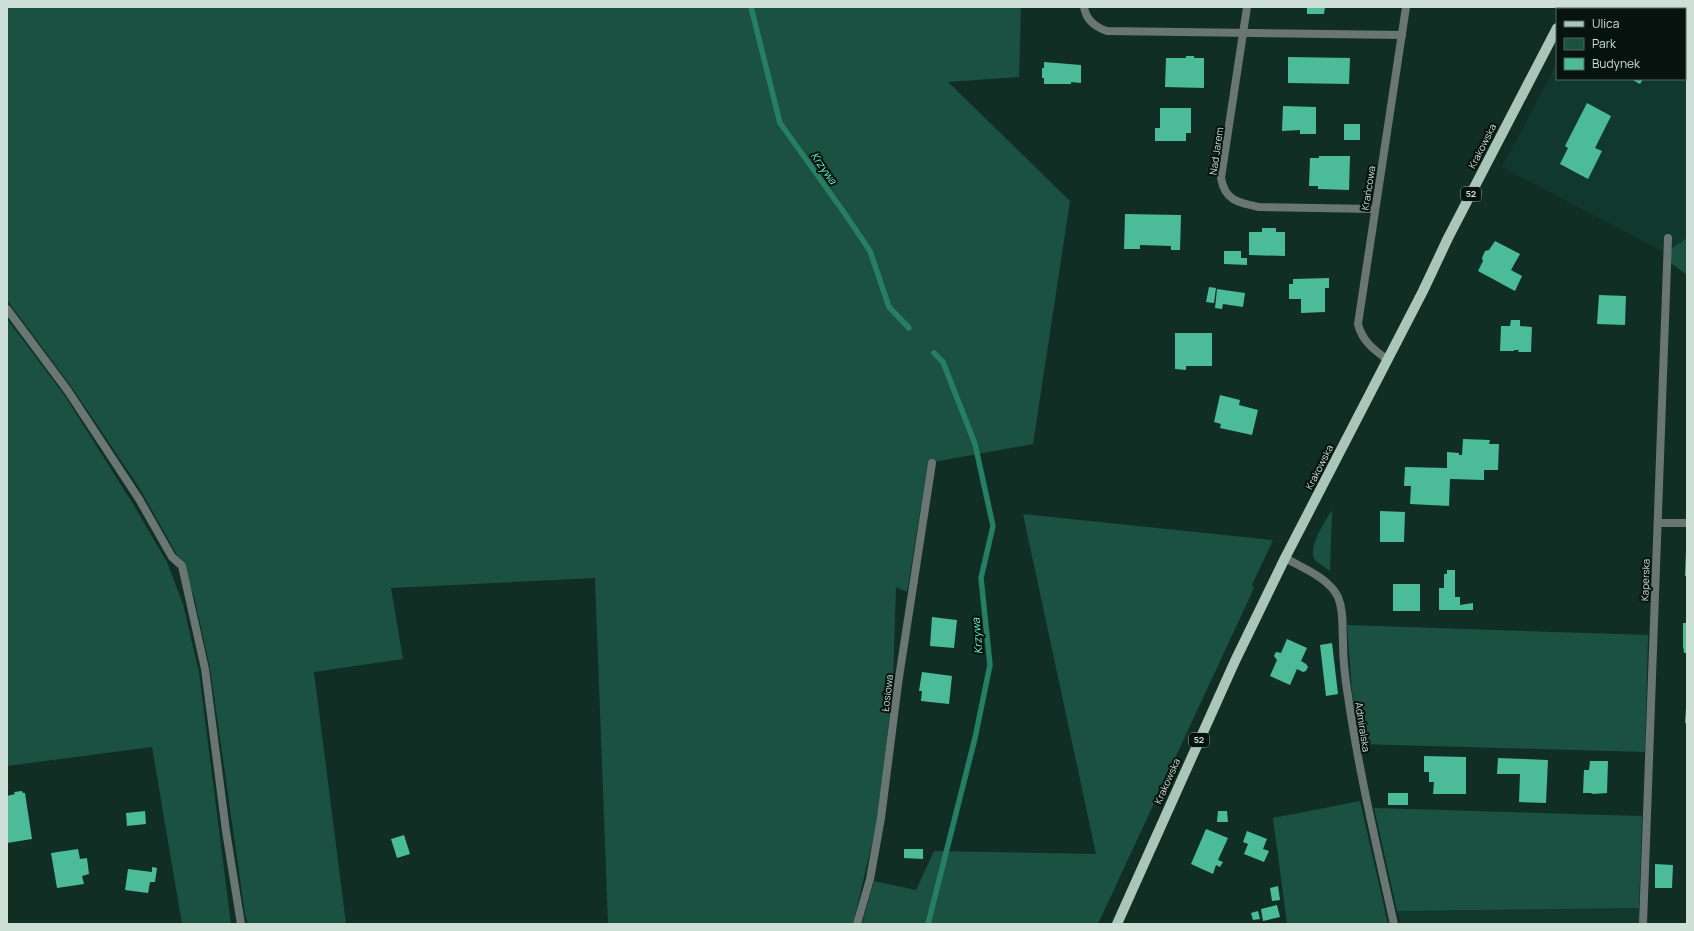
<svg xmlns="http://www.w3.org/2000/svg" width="1694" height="931" viewBox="0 0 1694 931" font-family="Manrope,sans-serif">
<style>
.built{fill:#11382c}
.green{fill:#1b5140}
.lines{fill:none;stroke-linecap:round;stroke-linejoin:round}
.stream{stroke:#267e63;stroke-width:5.5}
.building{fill:#4cbc98}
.lane{stroke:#697671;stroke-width:8}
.street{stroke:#697671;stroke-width:8}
.primary{stroke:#aac6bb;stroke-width:10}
.labels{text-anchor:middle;stroke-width:4;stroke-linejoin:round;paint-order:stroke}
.shield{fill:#07130e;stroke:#92a29b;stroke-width:1}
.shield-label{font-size:9px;font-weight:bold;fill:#cedfd8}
.street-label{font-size:10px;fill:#cedfd8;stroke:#07130e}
.water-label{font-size:11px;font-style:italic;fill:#66fdcc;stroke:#07130e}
</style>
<rect width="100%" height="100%" fill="#102e24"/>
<!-- built -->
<g class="built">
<polygon points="1586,7 1687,7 1687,238 1671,249 1672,235 1665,235 1663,252 1502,167 1557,63 1557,79 1685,79 1685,9 1585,9"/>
<polygon points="1639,908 1639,924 1401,924 1397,911"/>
</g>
<!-- green -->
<g class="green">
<polygon points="7,7 1021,7 1019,77 948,82 1070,201 1033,444 928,463 907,592 896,587 893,684 878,818 853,924 608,924 595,578 391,588 403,659 314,672 346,924 248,924 245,914 210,668 194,596 177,555 140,489 73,389 7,300"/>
<polygon points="1687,238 1687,275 1671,263 1671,249"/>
<polygon points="7,319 65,396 133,504 167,562 183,604 199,672 231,924 182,924 152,747 7,766"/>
<path d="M1332,510L1330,571C1326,568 1319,564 1315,560C1307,547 1325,522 1332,510Z"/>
<polygon points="1023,514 1273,540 1252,585 1254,588 1098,924 862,924 874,881 916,890 934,851 1096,854"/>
<polygon points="1347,625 1648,635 1645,752 1359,744 1352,691"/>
<polygon points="1360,801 1388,924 1287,924 1273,818"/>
<polygon points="1374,808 1642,816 1639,908 1397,911"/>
</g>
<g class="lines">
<!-- stream -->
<g class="stream">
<polyline points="751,7 780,123 843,211 870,251 889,307 909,328"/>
<polyline points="928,924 975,738 990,665 981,578 993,526 975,444 943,362 934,353"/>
</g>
</g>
<!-- building -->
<g class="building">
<polygon points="1307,7 1325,7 1324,14 1307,14"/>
<polygon points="1628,7 1673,7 1672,9 1627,9"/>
<polygon points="1186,56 1194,56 1194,58 1204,58 1204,88 1165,87 1166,58 1186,58"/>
<polygon points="1288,57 1350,58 1349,84 1288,83"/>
<polygon points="1044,62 1081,65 1081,83 1071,82 1071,84 1044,84 1044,78 1042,78 1042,68 1044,68"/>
<polygon points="1631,79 1643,79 1640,84"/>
<polygon points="1587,103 1611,116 1595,148 1602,151 1588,179 1560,164 1568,148 1565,146"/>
<polygon points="1283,106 1316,107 1316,134 1300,134 1300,130 1282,131"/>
<polygon points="1160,108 1191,108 1191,133 1186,133 1186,141 1155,141 1155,128 1160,128"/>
<rect x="1344" y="124" width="16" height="16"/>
<polygon points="1319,156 1350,156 1349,190 1318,189 1318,186 1309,186 1310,158 1319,158"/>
<polygon points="1125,214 1181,215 1180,250 1171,250 1171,246 1140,245 1140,249 1124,249"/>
<polygon points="1262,228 1276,228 1276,232 1285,232 1285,256 1249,255 1249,232 1262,232"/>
<polygon points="1495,241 1520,254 1511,270 1522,276 1515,291 1478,271 1483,261 1482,258 1485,251 1489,250"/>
<polygon points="1224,251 1241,251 1241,258 1247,258 1247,265 1224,264"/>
<polygon points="1329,278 1329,288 1325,288 1325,312 1301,313 1301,299 1289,299 1289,284 1293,284 1293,279"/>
<polygon points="1209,287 1216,288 1214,303 1206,302"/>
<polygon points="1217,289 1245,293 1243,307 1223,304 1222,309 1215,308"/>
<polygon points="1599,295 1626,296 1625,325 1597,324"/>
<polygon points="1511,320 1520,320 1520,326 1532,327 1531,352 1518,352 1519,350 1514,350 1514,351 1500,351 1501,326 1510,326"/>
<polygon points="1175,333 1212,333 1212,366 1186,366 1186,370 1175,369"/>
<polygon points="1220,395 1240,400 1239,405 1258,410 1252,435 1220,428 1221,424 1214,422"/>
<polygon points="1463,439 1490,440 1489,444 1499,444 1498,470 1484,470 1484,480 1450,479 1449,506 1410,504 1411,486 1404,486 1405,467 1447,468 1447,452 1459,453 1459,455 1462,455"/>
<polygon points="1380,511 1405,512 1404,542 1380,542"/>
<polygon points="1686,551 1687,551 1687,576 1685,576"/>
<polygon points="1447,570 1455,570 1455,597 1460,597 1460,605 1473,603 1473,610 1439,610 1439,588 1444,588 1444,574 1447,574"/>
<rect x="1393" y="584" width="27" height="27"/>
<polygon points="932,617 957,620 954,648 930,646"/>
<polygon points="1683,623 1687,623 1687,653 1684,653 1683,646"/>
<polygon points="1287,639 1307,648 1301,661 1306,664 1308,667 1306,671 1303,672 1297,669 1290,685 1270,676 1277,660 1274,656 1276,652 1281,653"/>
<polygon points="1332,643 1338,694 1326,696 1320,645"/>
<polygon points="922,672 952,676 949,704 921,701 922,691 919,691"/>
<polygon points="1686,708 1687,708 1687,723 1685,723"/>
<polygon points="1424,756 1466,757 1466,794 1433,794 1434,782 1429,782 1429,772 1424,772"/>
<polygon points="1498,758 1548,760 1546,803 1519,802 1520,774 1497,774"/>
<polygon points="1590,761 1608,761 1607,793 1593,794 1591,793 1583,793 1584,770 1589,770"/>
<polygon points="22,791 23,793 25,793 32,839 7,843 7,796 15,794 14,792"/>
<rect x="1388" y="793" width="20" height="12"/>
<polygon points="145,811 146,824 127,826 126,813"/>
<polygon points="1218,811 1227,811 1228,822 1217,822"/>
<polygon points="1206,829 1228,838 1218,860 1223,862 1220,867 1216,865 1213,874 1191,864"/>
<polygon points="1247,831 1267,839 1263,849 1269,851 1264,862 1244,854 1248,844 1243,842"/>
<polygon points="404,835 410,854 397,858 391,839"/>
<polygon points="78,849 80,859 87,858 89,874 82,876 84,884 57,888 51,853"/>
<polygon points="904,849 923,849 923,859 904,858"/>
<polygon points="1655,864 1673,865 1672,888 1655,888"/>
<polygon points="152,867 157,868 155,882 150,882 148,893 125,890 128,869 152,872"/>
<polygon points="1278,886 1280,900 1272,901 1270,888"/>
<polygon points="1277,905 1280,917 1263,921 1261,909"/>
<polygon points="1258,911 1260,919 1253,920 1251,913"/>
</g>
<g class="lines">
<!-- lane -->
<g class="lane">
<path d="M1084,7C1086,20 1095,27 1107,31L1402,35"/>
<polyline points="7,309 68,391 139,499 172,557 182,566 205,669 226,831 241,924"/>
<polyline points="1658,523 1687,523"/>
</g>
<!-- street -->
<g class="street">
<path d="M1247,7L1221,178C1225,201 1239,203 1259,207L1375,209"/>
<path d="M1388,360C1374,350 1362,341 1358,324L1406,7"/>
<path d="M1285,558C1303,568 1329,578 1338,597C1344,611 1342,627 1343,642C1343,660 1345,678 1348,696C1359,773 1377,848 1394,924"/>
<polyline points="857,924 870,879 881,818 898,684 932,463"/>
<polyline points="1643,924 1668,238"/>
</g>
<!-- primary -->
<g class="primary">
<polyline points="1567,9 1568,7"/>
<polyline points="1117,924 1235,661 1285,558 1423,291 1448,238 1557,28"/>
</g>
</g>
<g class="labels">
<!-- shield labels -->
<g class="shield">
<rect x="1461" y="187" width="20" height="14" rx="3"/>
<rect x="1189" y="733" width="20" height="14" rx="3"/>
</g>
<g class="shield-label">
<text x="1471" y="197">52</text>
<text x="1199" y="743">52</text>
</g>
<!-- street labels -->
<g class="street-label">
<text transform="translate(1482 146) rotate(-63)" y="4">Krakowska</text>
<text transform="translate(1216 151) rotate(-82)" y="4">Nad Jarem</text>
<text transform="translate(1368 188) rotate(-81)" y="4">Krańcowa</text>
<text transform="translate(1319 467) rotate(-63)" y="4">Krakowska</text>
<text transform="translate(1645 580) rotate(-88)" y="4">Kaperska</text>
<text transform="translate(887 693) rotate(-83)" y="4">Łosiowa</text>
<text transform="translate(1363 727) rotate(81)" y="4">Admiralska</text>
<text transform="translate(1167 781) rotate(-66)" y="4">Krakowska</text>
</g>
<!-- water labels -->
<g class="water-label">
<text transform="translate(824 168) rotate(55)" y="4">Krzywa</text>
<text transform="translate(977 636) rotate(-95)" y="4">Krzywa</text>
</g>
</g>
<!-- border -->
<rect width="1694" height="931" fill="none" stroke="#cedfd8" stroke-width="16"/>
<!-- legend -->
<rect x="1556" y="8" width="130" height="72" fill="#07130e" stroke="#57655f"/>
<rect x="1564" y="21" width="20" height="6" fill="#aac6bb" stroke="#57655f"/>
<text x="1592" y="28" font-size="12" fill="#cedfd8">Ulica</text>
<rect x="1564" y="38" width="20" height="12" fill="#1b5140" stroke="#57655f"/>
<text x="1592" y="48" font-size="12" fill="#cedfd8">Park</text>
<rect x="1564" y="58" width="20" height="12" fill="#4cbc98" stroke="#57655f"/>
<text x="1592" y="68" font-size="12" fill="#cedfd8">Budynek</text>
</svg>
